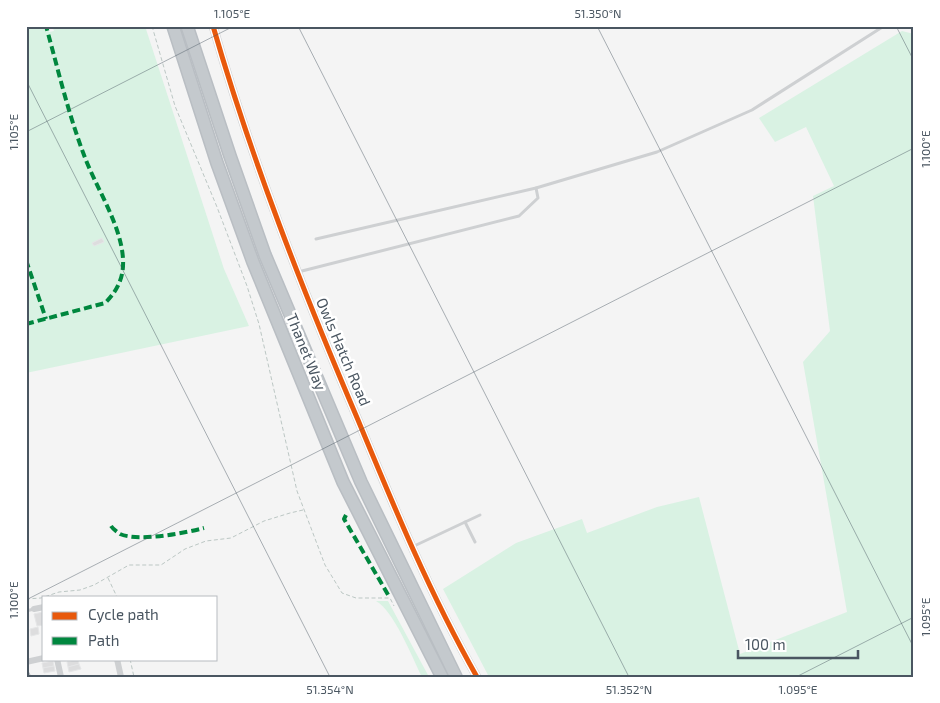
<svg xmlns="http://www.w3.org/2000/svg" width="940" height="703" viewBox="0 0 940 703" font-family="'Exo 2',sans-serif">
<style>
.green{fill:#d9f2e3}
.building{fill:#ddddde;stroke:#e5e6e7}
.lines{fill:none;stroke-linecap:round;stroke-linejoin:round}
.trunk-casing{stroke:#b9bec3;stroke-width:14}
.path{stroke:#bcc7c4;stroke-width:1;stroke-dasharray:4 2.5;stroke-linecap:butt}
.service{stroke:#ced0d2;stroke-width:3}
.minor{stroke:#ced0d2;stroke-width:6}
.tertiary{stroke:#ced0d2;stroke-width:9}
.trunk{stroke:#c4c9cd;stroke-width:11}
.quiet{stroke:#00873e;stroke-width:4;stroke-dasharray:8 4;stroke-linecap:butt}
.cycleway-casing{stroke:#fff;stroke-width:8}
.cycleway{stroke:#e8590c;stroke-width:5}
.ticks{fill:none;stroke:#4a5661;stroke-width:1;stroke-opacity:0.45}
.labels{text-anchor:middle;stroke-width:5;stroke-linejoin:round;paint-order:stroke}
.street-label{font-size:15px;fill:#4a5661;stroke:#fff}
.neatline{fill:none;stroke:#4a5661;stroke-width:2}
.ticks-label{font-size:12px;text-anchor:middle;fill:#4a5661}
</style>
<rect width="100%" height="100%" fill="#f4f4f4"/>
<!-- green -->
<g class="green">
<polygon points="26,26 46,26 49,32 54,31 52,26 145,26 224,269 249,326 26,373"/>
<polygon points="902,31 914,34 914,677 489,677 443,589 516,543 582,519 587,533 657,507 699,497 740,654 847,612 803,362 830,331 813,196 834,186 806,127 775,142 759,118"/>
<path d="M376,601H388L429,677H422C412,657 394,611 376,601Z"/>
</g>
<!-- building -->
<g class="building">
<polygon points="102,238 104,242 94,246 92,243"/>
<polygon points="43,612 44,625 37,626 34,614"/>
<polygon points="38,627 39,634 31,636 30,629"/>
<polygon points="78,659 79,664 68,667 67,662"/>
<polygon points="53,661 54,666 43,668 42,663"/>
<polygon points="79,664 81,669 69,672 68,667"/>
<polygon points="54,666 55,671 44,673 43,668"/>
</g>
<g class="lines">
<!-- trunk casing -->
<g class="trunk-casing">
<g id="trunk">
<polyline points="173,26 217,163 253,262 343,482 442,677"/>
<polyline points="187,26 230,156 265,255 361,482 456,677"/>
</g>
</g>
<!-- path -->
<g class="path">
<polyline points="152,26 175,106 217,207 247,286 259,324 297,491 325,565 342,593 356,598 390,598 394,606"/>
<polyline points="108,578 117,597"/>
<polyline points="26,599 41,598 59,592 80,590 94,585 129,565 161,565 185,549 206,541 231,538 264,521 290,513 303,510"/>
<polyline points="130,659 134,677"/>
</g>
<!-- service -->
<g class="service">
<polyline points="316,239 536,188 657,152 752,110 884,26"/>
<polyline points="298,272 519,216 538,198 536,188"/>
<polyline points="465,522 475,542"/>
<polyline points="412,547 480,515"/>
<polyline points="26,611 34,609"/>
</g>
<!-- minor -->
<g class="minor">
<polyline points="34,609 44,607"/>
<polyline points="57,659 61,677"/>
<polyline points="117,659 121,677"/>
<polyline points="26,662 44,658"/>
</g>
<!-- tertiary -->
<path class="tertiary" d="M213,26C252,161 303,291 358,420C394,507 430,594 477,677"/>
<!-- trunk -->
<use href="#trunk" class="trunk"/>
<!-- quiet -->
<g class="quiet">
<polyline points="26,260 46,319"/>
<path d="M26,324L105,303C118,290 124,277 123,259C121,224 96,188 84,155C68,113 58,69 46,26"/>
<polyline points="346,515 344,519 390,598"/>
<path d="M111,526C113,529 117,532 120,534C139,542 185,533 204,528"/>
</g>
<!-- cycleway casing -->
<g class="cycleway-casing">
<path id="cycleway" d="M213,26C252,161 303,291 358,420C394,507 430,594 477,677"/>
</g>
<!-- cycleway -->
<use href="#cycleway" class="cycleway"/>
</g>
<!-- ticks -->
<path class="ticks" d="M298,26L629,677M597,26L914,648M896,26L914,61M26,80L330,677M26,132L234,26M26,600L914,148M26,667L31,677M796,677L914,617"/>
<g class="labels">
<!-- street labels -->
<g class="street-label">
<text transform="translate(306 352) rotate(68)" y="5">Thanet Way</text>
<text transform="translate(343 352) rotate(67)" y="5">Owls Hatch Road</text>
</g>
</g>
<!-- border -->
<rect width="940" height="703" fill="none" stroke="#ffffff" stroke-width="55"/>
<!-- legend -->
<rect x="42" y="596" width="175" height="65" fill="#ffffff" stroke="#b7bbc0"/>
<rect x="52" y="612" width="25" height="8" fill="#e8590c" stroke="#b7bbc0"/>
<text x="88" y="620" font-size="15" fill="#4a5661">Cycle path</text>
<rect x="52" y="637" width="25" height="8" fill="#00873e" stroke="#b7bbc0"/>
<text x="88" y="646" font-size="15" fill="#4a5661">Path</text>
<!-- scale -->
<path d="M738 650v8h120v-8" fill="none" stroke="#4a5661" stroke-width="2.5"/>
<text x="745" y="650" font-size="15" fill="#4a5661" stroke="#ffffff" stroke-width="4" paint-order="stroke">100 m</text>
<rect x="28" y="28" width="884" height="648" class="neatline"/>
<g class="ticks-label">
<text x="232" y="18">1.105°E</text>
<text x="598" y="18">51.350°N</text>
<text transform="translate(14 132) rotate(-90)" y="4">1.105°E</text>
<text transform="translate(926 149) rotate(-90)" y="4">1.100°E</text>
<text transform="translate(14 600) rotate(-90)" y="4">1.100°E</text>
<text transform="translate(926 617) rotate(-90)" y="4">1.095°E</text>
<text x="330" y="694">51.354°N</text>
<text x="629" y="694">51.352°N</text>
<text x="798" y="694">1.095°E</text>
</g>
</svg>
